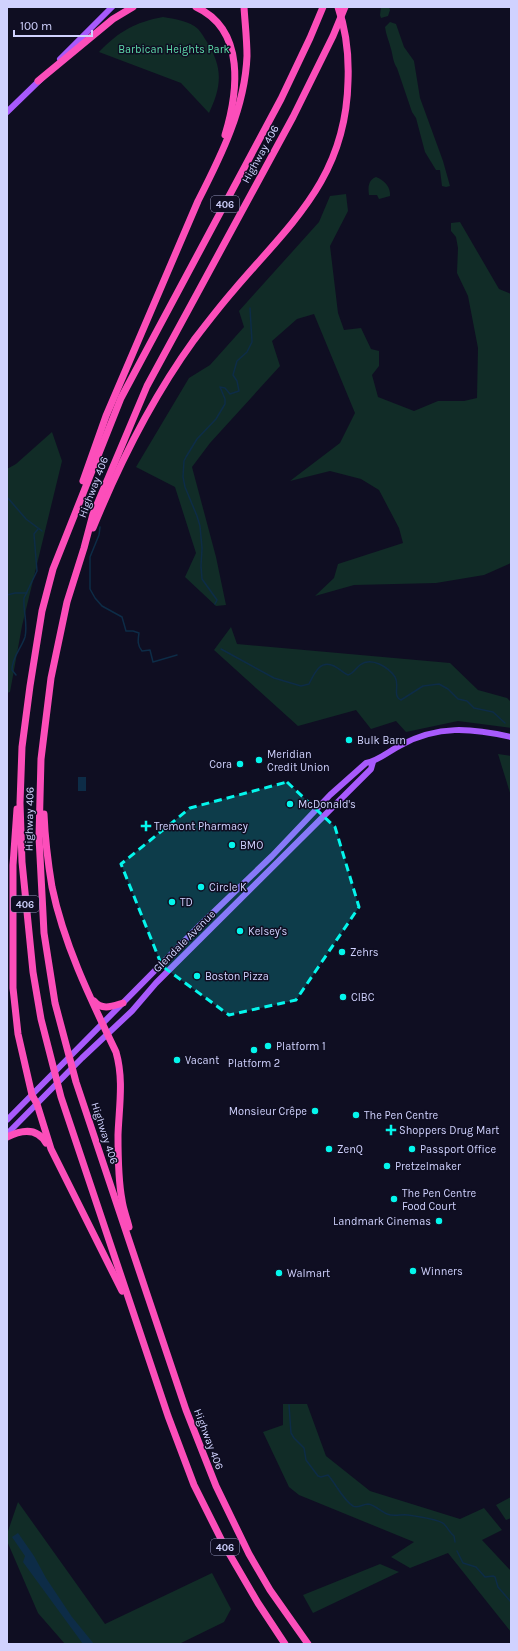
<svg xmlns="http://www.w3.org/2000/svg" width="518" height="1651" viewBox="0 0 518 1651" font-family="Karla,sans-serif">
<style>
.green{fill:#112c27}
.water{fill:#0d2c47}
.lines{fill:none;stroke-linecap:round;stroke-linejoin:round}
.stream{stroke:#0d2c47;stroke-width:1.5}
.major{stroke:#a85afc;stroke-width:6}
.highway{stroke:#fc4eba;stroke-width:7}
.marked{fill:#04f6ec;fill-opacity:0.2;stroke:#04f6ec;stroke-width:3;stroke-dasharray:8 5;stroke-linejoin:round}
.poi-dot{fill:#04f6ec;stroke:#0f0e22;stroke-width:1.5}
.labels{text-anchor:middle;stroke-width:3;stroke-linejoin:round;paint-order:stroke}
.shield{fill:#0f0e22;stroke:#9697bc;stroke-width:1}
.shield-label{font-size:10px;font-weight:bold;fill:#d0d2fe}
.park-label{font-size:11px;fill:#5eddab;stroke:#0f0e22}
.street-label{font-size:11px;fill:#d0d2fe;stroke:#0f0e22}
.poi-label{font-size:11px;fill:#d0d2fe;stroke:#0f0e22;text-anchor:start}
</style>
<rect width="100%" height="100%" fill="#0f0e22"/>
<!-- green -->
<g class="green">
<polygon points="381,7 389,7 390,10 388,16 381,18 380,15"/>
<path d="M163,17C174,19 190,21 198,29C202,33 204,38 207,42C223,68 222,86 209,113L181,83L99,52C119,31 136,22 163,17Z"/>
<path d="M390,22L396,24L404,47L414,61L420,98L443,161L450,186L446,187L442,186L440,170H436L425,152L416,118L412,112L397,68C393,62 393,56 391,49C389,41 386,35 385,27Z"/>
<path d="M376,177C384,180 391,187 390,196L379,199L377,195H369C368,187 368,180 376,177Z"/>
<polygon points="346,194 348,211 330,246 338,313 344,330 361,328 371,349 379,351 379,366 372,375 378,397 414,411 438,401 464,401 477,398 478,348 468,296 457,273 458,248 456,237 451,231 451,223 460,222 499,289 511,294 511,563 484,575 436,583 354,585 315,596 334,578 338,564 403,543 399,528 379,490 361,479 330,471 290,481 340,443 355,413 314,314 297,319 272,341 280,366 210,443 192,467 216,557 226,605 216,606 185,577 196,553 175,487 136,467 189,378 210,365 244,327 239,311 319,222 330,196"/>
<polygon points="52,432 62,461 22,626 10,692 7,693 7,469 16,464"/>
<polygon points="231,627 237,644 450,663 478,690 507,698 511,702 511,728 458,721 406,732 396,721 371,729 356,710 298,726 214,650"/>
<polygon points="498,754 511,756 511,796"/>
<polygon points="283,1404 307,1404 326,1456 370,1491 460,1519 484,1508 502,1530 482,1540 511,1571 511,1632 448,1553 410,1568 391,1557 414,1542 299,1495 289,1487 263,1432 283,1425"/>
<polygon points="511,1497 511,1518 506,1520 496,1505"/>
<polygon points="18,1502 105,1624 212,1573 231,1609 224,1622 179,1644 65,1644 38,1613 7,1541 7,1534"/>
<polygon points="380,1564 399,1572 313,1613 303,1595"/>
</g>
<!-- water -->
<g class="water">
<rect x="78" y="777" width="8" height="14"/>
<polygon points="18,1533 34,1556 46,1578 72,1617 94,1644 83,1644 23,1562 25,1556 12,1537"/>
</g>
<g class="lines">
<!-- stream -->
<g class="stream">
<polyline points="7,497 26,519 42,531"/>
<path d="M100,527L99,535L90,557V589L95,598L102,606L122,617L126,631H133L139,633C138,640 137,645 142,651L150,650L153,662L177,655"/>
<polyline points="7,595 15,593 27,593"/>
<polyline points="215,604 217,600 202,579 201,566 202,548 200,526 197,516 185,487 183,477 184,461 186,457 197,439 216,419 225,404 225,399 220,387 225,388 230,394 239,391 237,381 233,375 237,361 247,352 252,342 250,308"/>
<path d="M221,649L274,678L301,686L309,684C314,674 320,659 334,666C340,669 343,673 348,675C354,673 356,668 360,665C372,656 389,668 395,677C400,685 392,696 401,700L423,686L439,684L448,689L458,699L467,701L474,708L493,712L505,723"/>
<path d="M16,675L12,670C12,657 21,649 25,637C28,624 23,611 24,598L37,571L34,534L38,529"/>
<path d="M289,1405L291,1433L294,1438L304,1448L306,1460L318,1476L321,1477L328,1475C336,1484 343,1500 353,1506C357,1509 363,1504 368,1504C375,1505 380,1511 387,1514C394,1517 401,1514 408,1515C415,1516 440,1520 444,1524C448,1528 449,1532 454,1536L455,1542"/>
<polyline points="457,1551 463,1563 476,1567 485,1577 493,1576 495,1577 498,1587 511,1602"/>
</g>
<!-- major -->
<g class="major">
<polyline points="60,59 112,7"/>
<polyline points="7,112 41,79"/>
<path d="M7,1120L197,928L272,856L330,795L366,763C378,761 389,751 401,745C438,725 471,728 511,737"/>
<polyline points="7,1134 82,1058 132,1011 156,983 371,769 373,762"/>
</g>
<!-- highway -->
<g class="highway">
<path d="M196,7C246,30 238,92 225,135"/>
<polyline points="38,81 113,19 133,7"/>
<path d="M83,481L106,416L198,201C221,156 245,108 247,56C247,40 245,23 244,7"/>
<path d="M93,528C120,462 152,398 194,340C207,323 220,306 234,290C291,223 346,178 348,81C349,57 346,30 338,7"/>
<polyline points="17,809 13,865 13,988 18,1034 32,1095 37,1104 51,1149 122,1291"/>
<path d="M44,814C45,838 48,863 52,887C64,945 91,1000 116,1052C124,1080 119,1107 118,1135C118,1156 118,1179 122,1200C123,1209 127,1218 129,1227"/>
<path d="M94,1001C102,1011 113,1006 123,1003"/>
<path d="M7,1137C21,1130 37,1127 46,1143"/>
<polyline points="285,1644 258,1603 223,1543 194,1485 168,1416 61,1097 41,1019 33,972 22,862 20,803 22,747 30,686 42,611 53,569 121,398 281,99 310,38 323,7"/>
<polyline points="308,1644 270,1590 249,1554 216,1486 186,1410 148,1297 76,1082 55,1003 44,933 39,837 41,759 51,678 67,602 84,548 93,514 147,386 293,117 333,36 345,7"/>
</g>
</g>
<!-- marked area -->
<path class="marked" d="M287,782L335,827L359,907L296,1000L229,1015L162,966L121,864L190,808Z"/>
<!-- markers -->
<g class="poi-dot">
<circle cx="349" cy="740" r="4"/>
<circle cx="259" cy="760" r="4"/>
<circle cx="240" cy="764" r="4"/>
<circle cx="290" cy="804" r="4"/>
<path d="M144 820h4v4h4v4h-4v4h-4v-4h-4v-4h4z"/>
<circle cx="232" cy="845" r="4"/>
<circle cx="201" cy="887" r="4"/>
<circle cx="172" cy="902" r="4"/>
<circle cx="240" cy="931" r="4"/>
<circle cx="342" cy="952" r="4"/>
<circle cx="197" cy="976" r="4"/>
<circle cx="343" cy="997" r="4"/>
<circle cx="268" cy="1046" r="4"/>
<circle cx="254" cy="1050" r="4"/>
<circle cx="177" cy="1060" r="4"/>
<circle cx="315" cy="1111" r="4"/>
<circle cx="356" cy="1115" r="4"/>
<path d="M389 1124h4v4h4v4h-4v4h-4v-4h-4v-4h4z"/>
<circle cx="329" cy="1149" r="4"/>
<circle cx="412" cy="1149" r="4"/>
<circle cx="387" cy="1166" r="4"/>
<circle cx="394" cy="1199" r="4"/>
<circle cx="439" cy="1221" r="4"/>
<circle cx="413" cy="1271" r="4"/>
<circle cx="279" cy="1273" r="4"/>
</g>
<g class="labels">
<!-- shield labels -->
<g class="shield">
<rect x="211" y="196" width="28" height="16" rx="3"/>
<rect x="11" y="896" width="28" height="16" rx="3"/>
<rect x="211" y="1539" width="28" height="16" rx="3"/>
</g>
<g class="shield-label">
<text x="225" y="208">406</text>
<text x="25" y="908">406</text>
<text x="225" y="1551">406</text>
</g>
<!-- park labels -->
<g class="park-label">
<text x="174" y="53">Barbican Heights Park</text>
</g>
<!-- street labels -->
<g class="street-label">
<text transform="translate(260 154) rotate(-61)" y="4">Highway 406</text>
<text transform="translate(93 487) rotate(-69)" y="4">Highway 406</text>
<text transform="translate(29 819) rotate(-89)" y="4">Highway 406</text>
<text transform="translate(184 941) rotate(-45)" y="4">Glendale Avenue</text>
<text transform="translate(105 1133) rotate(72)" y="4">Highway 406</text>
<text transform="translate(209 1439) rotate(69)" y="4">Highway 406</text>
</g>
<!-- poi labels -->
<g class="poi-label">
<text x="357" y="744">Bulk Barn</text>
<text x="267" y="758">Meridian<tspan x="267" dy="13">Credit Union</tspan></text>
<text x="232" y="768" text-anchor="end">Cora</text>
<text x="298" y="808">McDonald's</text>
<text x="154" y="830">Tremont Pharmacy</text>
<text x="240" y="849">BMO</text>
<text x="209" y="891">Circle K</text>
<text x="180" y="906">TD</text>
<text x="248" y="935">Kelsey's</text>
<text x="350" y="956">Zehrs</text>
<text x="205" y="980">Boston Pizza</text>
<text x="351" y="1001">CIBC</text>
<text x="276" y="1050">Platform 1</text>
<text x="185" y="1064">Vacant</text>
<text x="254" y="1067" text-anchor="middle">Platform 2</text>
<text x="307" y="1115" text-anchor="end">Monsieur Crêpe</text>
<text x="364" y="1119">The Pen Centre</text>
<text x="399" y="1134">Shoppers Drug Mart</text>
<text x="337" y="1153">ZenQ</text>
<text x="420" y="1153">Passport Office</text>
<text x="395" y="1170">Pretzelmaker</text>
<text x="402" y="1197">The Pen Centre<tspan x="402" dy="13">Food Court</tspan></text>
<text x="431" y="1225" text-anchor="end">Landmark Cinemas</text>
<text x="421" y="1275">Winners</text>
<text x="287" y="1277">Walmart</text>
</g>
</g>
<!-- border -->
<rect width="518" height="1651" fill="none" stroke="#d0d2fe" stroke-width="16"/>
<!-- scale -->
<path d="M14 30v6h78v-6" fill="none" stroke="#d0d2fe" stroke-width="2"/>
<text x="20" y="30" font-size="12" fill="#d0d2fe" stroke="#0f0e22" stroke-width="3" paint-order="stroke">100 m</text>
</svg>
